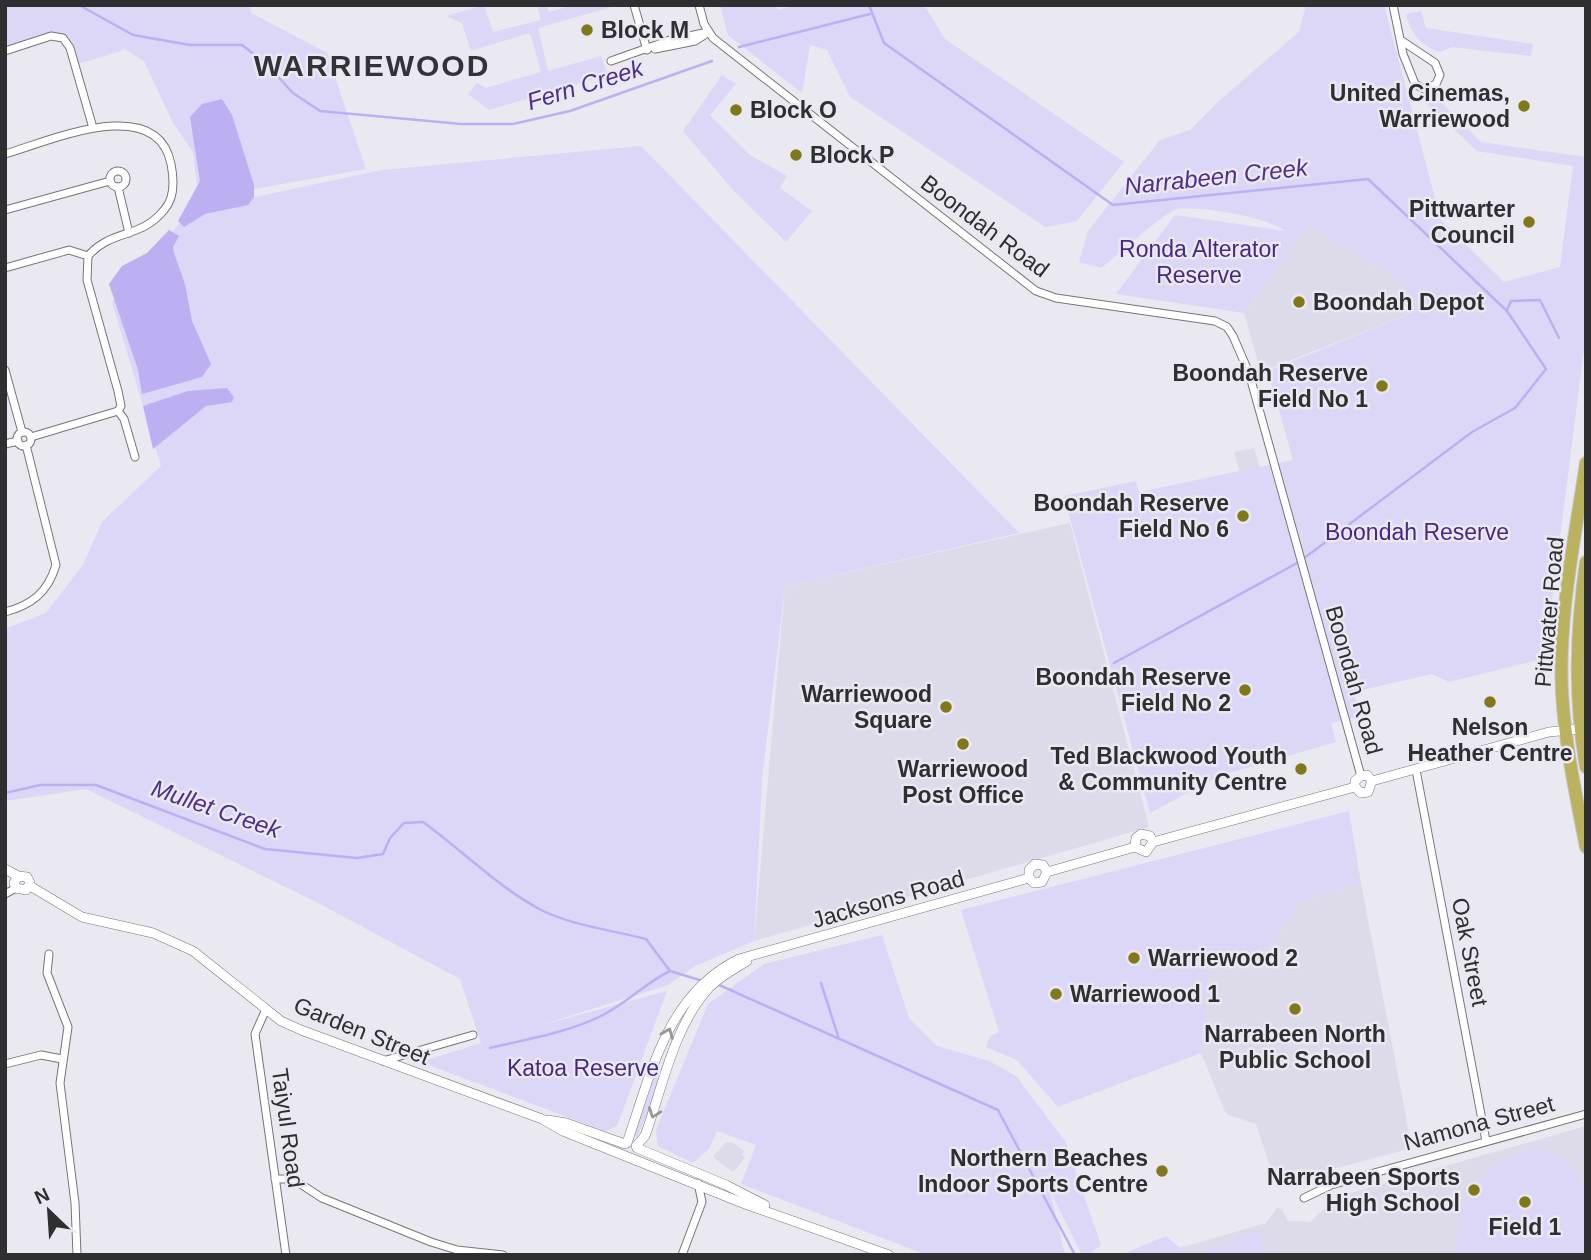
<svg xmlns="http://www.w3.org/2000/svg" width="1591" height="1260" viewBox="0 0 1591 1260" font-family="Arial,sans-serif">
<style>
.built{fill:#dddaea}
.green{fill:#dcd6f7}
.water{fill:#beaff2}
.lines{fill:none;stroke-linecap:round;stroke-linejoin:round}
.stream{stroke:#beaff2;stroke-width:2.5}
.minor-casing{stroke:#76757c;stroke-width:9}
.tertiary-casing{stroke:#76757c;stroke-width:10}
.trunk-casing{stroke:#c5c5c6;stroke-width:14}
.minor{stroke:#fff;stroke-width:7}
.tertiary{stroke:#fff;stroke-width:9}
.trunk{stroke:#bab25f;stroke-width:12}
.oneway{stroke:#979798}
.poi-dot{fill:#81781c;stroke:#eae8f0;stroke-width:2.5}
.labels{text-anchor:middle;stroke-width:5;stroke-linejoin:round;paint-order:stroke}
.poi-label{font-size:23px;font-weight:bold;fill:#2f2f32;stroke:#eae8f0;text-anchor:end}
.street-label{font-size:23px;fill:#2f2f32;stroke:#eae8f0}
.park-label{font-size:23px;fill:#492785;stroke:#eae8f0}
.water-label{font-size:24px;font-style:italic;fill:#4f2e8d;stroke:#eae8f0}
.district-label{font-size:30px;font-weight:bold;letter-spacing:2px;fill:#343239;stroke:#eae8f0}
</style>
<rect width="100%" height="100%" fill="#eae8f0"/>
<!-- built -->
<g class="built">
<polygon points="1309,225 1399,280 1422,309 1261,372 1244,313"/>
<polygon points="1254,448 1260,468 1240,472 1234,452"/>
<polygon points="1070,523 1149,827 754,941 785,586"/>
<polygon points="1361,883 1412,1148 1276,1184 1256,1124 1226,1114 1201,1053 1210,964 1269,947 1300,901"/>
<polygon points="1586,1126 1586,1255 1156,1255 1266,1223 1277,1208 1282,1209 1288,1221 1310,1222 1337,1197"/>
<polygon points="726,1142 734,1143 744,1151 742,1155 745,1158 733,1172 713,1157"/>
</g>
<!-- green -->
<g class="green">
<path d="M5,5H250L251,13L327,53L366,169L199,199L193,152L173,123L144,61L118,45L124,50L78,64C62,16 44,35 5,47Z"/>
<polygon points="484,5 493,32 541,20 537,5 547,5 549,12 574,5 618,5 538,28 548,71 601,56 608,75 489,110 468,94 477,83 486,88 541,72 530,33 471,51 462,23 446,16"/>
<polygon points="720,5 776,5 778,10 798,5 924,5 945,39 1124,162 1077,221 1045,227 850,97 827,50 810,45 802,93 728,35"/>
<path d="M1306,5H1384L1437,206L1435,214L1504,282L1560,267L1573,166L1477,151L1426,103L1427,98H1437L1481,142L1586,157V334L1551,607C1541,626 1547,644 1547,663L1534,661L1449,682L1432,674L1354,692L1359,717L1331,723L1336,742L1219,776L1150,813L1064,496L1136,481L1139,492L1293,460L1268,371L1422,309L1399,280L1309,225L1244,313L1116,294L1175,215L1285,231C1272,218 1193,204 1174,210C1162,215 1115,257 1101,268L1079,262L1088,231L1160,140L1190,130L1220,100L1299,32Z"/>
<path d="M1421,11L1426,28L1533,44L1531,56L1452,47L1440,52C1420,45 1411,34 1406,14Z"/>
<polygon points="722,75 736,84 710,115 750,155 787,176 780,188 812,211 786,242 733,190 683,131"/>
<polygon points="641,146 1019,533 785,586 762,779 754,941 695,966 668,985 538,1026 667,991 617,1126 605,1131 421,1062 481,1043 460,979 318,903 86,789 5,801 5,629 46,613 83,565 102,522 161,466 112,302 190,211 382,170"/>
<polygon points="1349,811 1361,883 1300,901 1269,947 1210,964 1201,1053 1058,1107 1017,1060 986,1047 990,1036 999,1032 961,910"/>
<polygon points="882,935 909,1018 937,1046 989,1061 1016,1076 1065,1141 1101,1245 1088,1255 1082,1255 1050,1191 1065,1255 927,1255 741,1184 756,1145 717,1131 709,1149 693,1163 658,1146 656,1130 708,1004 764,964"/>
<polygon points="654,1077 661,1080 637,1138 633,1134"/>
<path d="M1538,1148C1545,1151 1557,1154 1564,1158C1588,1176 1591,1228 1581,1255H1456C1450,1202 1488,1157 1538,1148Z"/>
<polygon points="1258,1230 1268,1255 1196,1255"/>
<polygon points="1166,1236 1188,1255 1121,1255"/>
</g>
<!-- water -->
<g class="water">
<polygon points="222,99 232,115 254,185 254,197 248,205 205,214 184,227 178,221 200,181 190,117 202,104"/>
<polygon points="169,230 179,236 173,247 174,253 185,284 192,321 211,364 202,377 142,394 138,370 109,284 122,266 147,253"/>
<polygon points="227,388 234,397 232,402 206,406 153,449 143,406 188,391"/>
</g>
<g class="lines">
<!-- stream -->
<g class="stream">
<polyline points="79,5 133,35 190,45 242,45 265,63 293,93 320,111 461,124 513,124 570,111 712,61"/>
<polyline points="869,5 884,43 1113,205 1368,179 1507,311 1546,369 1515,408 1472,432 1299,562 1114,663"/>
<polyline points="739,47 870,14"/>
<polyline points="1507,310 1511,301 1540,300 1559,338"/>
<path d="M5,793L40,785H96L265,849L357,858L383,854L390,838L404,823L423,822C463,851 498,887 541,910C574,926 611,930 646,939L670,971L703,981"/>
<polyline points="821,983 839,1039"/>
<polyline points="717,984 998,1110 1075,1255"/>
<path d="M490,1048C527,1039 567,1033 601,1016C626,1004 645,983 670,971"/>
</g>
<!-- minor casing -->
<g class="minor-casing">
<g id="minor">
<polyline points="634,5 647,50"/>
<polyline points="699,5 704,24 713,38 1036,291 1056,298 1215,321 1227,327 1233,336 1249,373 1361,776"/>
<polyline points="1393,5 1403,54 1415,84 1424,89 1436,84 1440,75 1435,63 1402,41"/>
<polyline points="655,49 695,41 706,34"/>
<polyline points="5,51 51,36 63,38 70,48 93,128"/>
<polyline points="611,61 670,40 708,32"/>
<path d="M5,154C47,142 157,92 171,164C174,179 175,198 164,210C141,239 111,229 88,256L87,280L118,391L121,406L118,411"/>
<circle cx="118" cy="179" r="8"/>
<polyline points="118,187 129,233"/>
<polyline points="5,210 110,181"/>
<polyline points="5,268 69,250 88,256"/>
<polyline points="5,370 22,432"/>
<polyline points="118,411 124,419 135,457"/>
<circle cx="24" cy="439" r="7"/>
<polyline points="31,437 118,411"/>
<polyline points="5,444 18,441"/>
<path d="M5,612C32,605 48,592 56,565L26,445"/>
<polyline points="1416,770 1486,1141"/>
<polyline points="5,894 16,888"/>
<polyline points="49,954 47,973 68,1027 60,1083 75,1203 77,1255"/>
<polyline points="266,1009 255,1034 286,1255"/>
<polyline points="383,1061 473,1035"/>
<polyline points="5,1064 41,1055 62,1059"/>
<polyline points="275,1179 293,1179 322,1198 431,1242 457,1250 503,1255"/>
<polyline points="1304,1198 1331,1185 1586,1114"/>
<polyline points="682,1255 702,1202 698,1183"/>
</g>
</g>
<!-- tertiary casing -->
<g class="tertiary-casing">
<g id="tertiary">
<polyline points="1372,781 1549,732 1579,729"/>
<polyline points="1355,787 1355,781 1361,776 1367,775 1372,781"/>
<polyline points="1355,787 1361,793 1368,792 1372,781"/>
<polyline points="1153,842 1355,787"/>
<polyline points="1135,847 1136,838 1141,834 1150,836 1153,842"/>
<polyline points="1135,847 1146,852 1153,842"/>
<polyline points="5,869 18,876 27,877 30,883 26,890 16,888 14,883 18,876"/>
<polyline points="1047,872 1135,847"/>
<polyline points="1029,878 1029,870 1035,864 1043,865 1047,872"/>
<polyline points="1029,878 1034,883 1042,882 1047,872"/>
<polyline points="30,886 82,917 153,933 193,951 281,1021 301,1030 542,1119 563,1131 745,1204 889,1255"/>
<polyline points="548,1120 566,1123 625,1144"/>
<path d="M627,1143C651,1073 667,994 739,959L1029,878"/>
<path d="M636,1146L645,1136C662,1089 673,1029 707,990C717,978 733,970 747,961"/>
<polyline points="637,1148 726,1185 765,1205"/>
</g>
</g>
<!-- trunk casing -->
<g class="trunk-casing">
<g id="trunk">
<path d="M1586,463C1575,538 1558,617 1562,693C1565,744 1576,796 1586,847"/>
<path d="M1586,562C1576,632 1574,697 1586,767"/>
</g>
</g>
<!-- minor -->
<use href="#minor" class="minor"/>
<!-- tertiary -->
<use href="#tertiary" class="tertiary"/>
<!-- trunk -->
<use href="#trunk" class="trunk"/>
</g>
<!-- one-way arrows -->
<defs><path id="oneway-chevron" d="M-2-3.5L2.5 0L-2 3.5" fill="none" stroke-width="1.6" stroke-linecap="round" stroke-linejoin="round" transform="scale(1.75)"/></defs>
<g class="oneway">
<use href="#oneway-chevron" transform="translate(668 1033) rotate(-68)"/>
<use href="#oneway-chevron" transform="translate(654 1113) rotate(110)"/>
</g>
<!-- markers -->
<g class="poi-dot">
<circle cx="587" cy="30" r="7"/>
<circle cx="1524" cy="106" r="7"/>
<circle cx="736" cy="110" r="7"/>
<circle cx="796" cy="155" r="7"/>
<circle cx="1529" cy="222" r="7"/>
<circle cx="1299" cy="302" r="7"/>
<circle cx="1382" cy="386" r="7"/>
<circle cx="1243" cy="516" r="7"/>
<circle cx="1245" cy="690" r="7"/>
<circle cx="1490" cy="702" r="7"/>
<circle cx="946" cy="707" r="7"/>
<circle cx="963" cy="744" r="7"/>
<circle cx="1301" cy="769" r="7"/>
<circle cx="1134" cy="958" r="7"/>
<circle cx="1056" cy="994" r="7"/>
<circle cx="1295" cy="1009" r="7"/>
<circle cx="1162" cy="1171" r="7"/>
<circle cx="1474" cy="1190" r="7"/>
<circle cx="1525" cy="1202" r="7"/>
</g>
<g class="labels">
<!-- poi labels -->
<g class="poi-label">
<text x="601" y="38" text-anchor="start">Block M</text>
<text x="1510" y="101">United Cinemas,<tspan x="1510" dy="26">Warriewood</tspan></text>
<text x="750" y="118" text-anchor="start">Block O</text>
<text x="810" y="163" text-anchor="start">Block P</text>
<text x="1515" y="217">Pittwarter<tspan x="1515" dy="26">Council</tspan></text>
<text x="1313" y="310" text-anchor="start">Boondah Depot</text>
<text x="1368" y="381">Boondah Reserve<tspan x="1368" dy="26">Field No 1</tspan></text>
<text x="1229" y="511">Boondah Reserve<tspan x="1229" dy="26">Field No 6</tspan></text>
<text x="1231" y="685">Boondah Reserve<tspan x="1231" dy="26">Field No 2</tspan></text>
<text x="932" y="702">Warriewood<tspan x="932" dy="26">Square</tspan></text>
<text x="1490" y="735" text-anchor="middle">Nelson<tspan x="1490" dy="26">Heather Centre</tspan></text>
<text x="1287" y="764">Ted Blackwood Youth<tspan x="1287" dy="26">&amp; Community Centre</tspan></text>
<text x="963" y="777" text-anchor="middle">Warriewood<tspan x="963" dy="26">Post Office</tspan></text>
<text x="1148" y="966" text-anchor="start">Warriewood 2</text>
<text x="1070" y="1002" text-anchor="start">Warriewood 1</text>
<text x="1295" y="1042" text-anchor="middle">Narrabeen North<tspan x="1295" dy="26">Public School</tspan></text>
<text x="1148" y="1166">Northern Beaches<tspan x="1148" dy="26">Indoor Sports Centre</tspan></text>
<text x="1460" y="1185">Narrabeen Sports<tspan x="1460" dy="26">High School</tspan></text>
<text x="1525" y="1235" text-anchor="middle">Field 1</text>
</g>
<!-- street labels -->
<g class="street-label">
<text transform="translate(985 226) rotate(37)" y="8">Boondah Road</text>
<text transform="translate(1549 612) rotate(-85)" y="8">Pittwater Road</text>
<text transform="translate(1354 680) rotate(74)" y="8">Boondah Road</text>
<text transform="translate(888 899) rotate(-16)" y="8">Jacksons Road</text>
<text transform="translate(1470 952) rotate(79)" y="8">Oak Street</text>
<text transform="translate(362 1031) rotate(22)" y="8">Garden Street</text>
<text transform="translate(1479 1123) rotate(-15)" y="8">Namona Street</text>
<text transform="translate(288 1128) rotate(82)" y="8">Taiyul Road</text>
</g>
<!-- park labels -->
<g class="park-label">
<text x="1199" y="257">Ronda Alterator<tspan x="1199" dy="26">Reserve</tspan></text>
<text x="1417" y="540">Boondah Reserve</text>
<text x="583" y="1076">Katoa Reserve</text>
</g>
<!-- water labels -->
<g class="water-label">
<text transform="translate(585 85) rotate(-17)" y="8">Fern Creek</text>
<text transform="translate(1216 177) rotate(-6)" y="8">Narrabeen Creek</text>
<text transform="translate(216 809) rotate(19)" y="8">Mullet Creek</text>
</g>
<!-- district labels -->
<g class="district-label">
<text x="372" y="76">WARRIEWOOD</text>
</g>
</g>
<!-- border -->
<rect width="1591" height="1260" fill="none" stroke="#2f2f32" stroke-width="14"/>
<!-- north arrow -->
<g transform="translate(49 1211) rotate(335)" stroke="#eae8f0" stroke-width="5" paint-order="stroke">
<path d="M0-5L12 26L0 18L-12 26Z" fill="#2f2f32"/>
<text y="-10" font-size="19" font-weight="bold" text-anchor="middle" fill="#2f2f32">N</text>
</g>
</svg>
